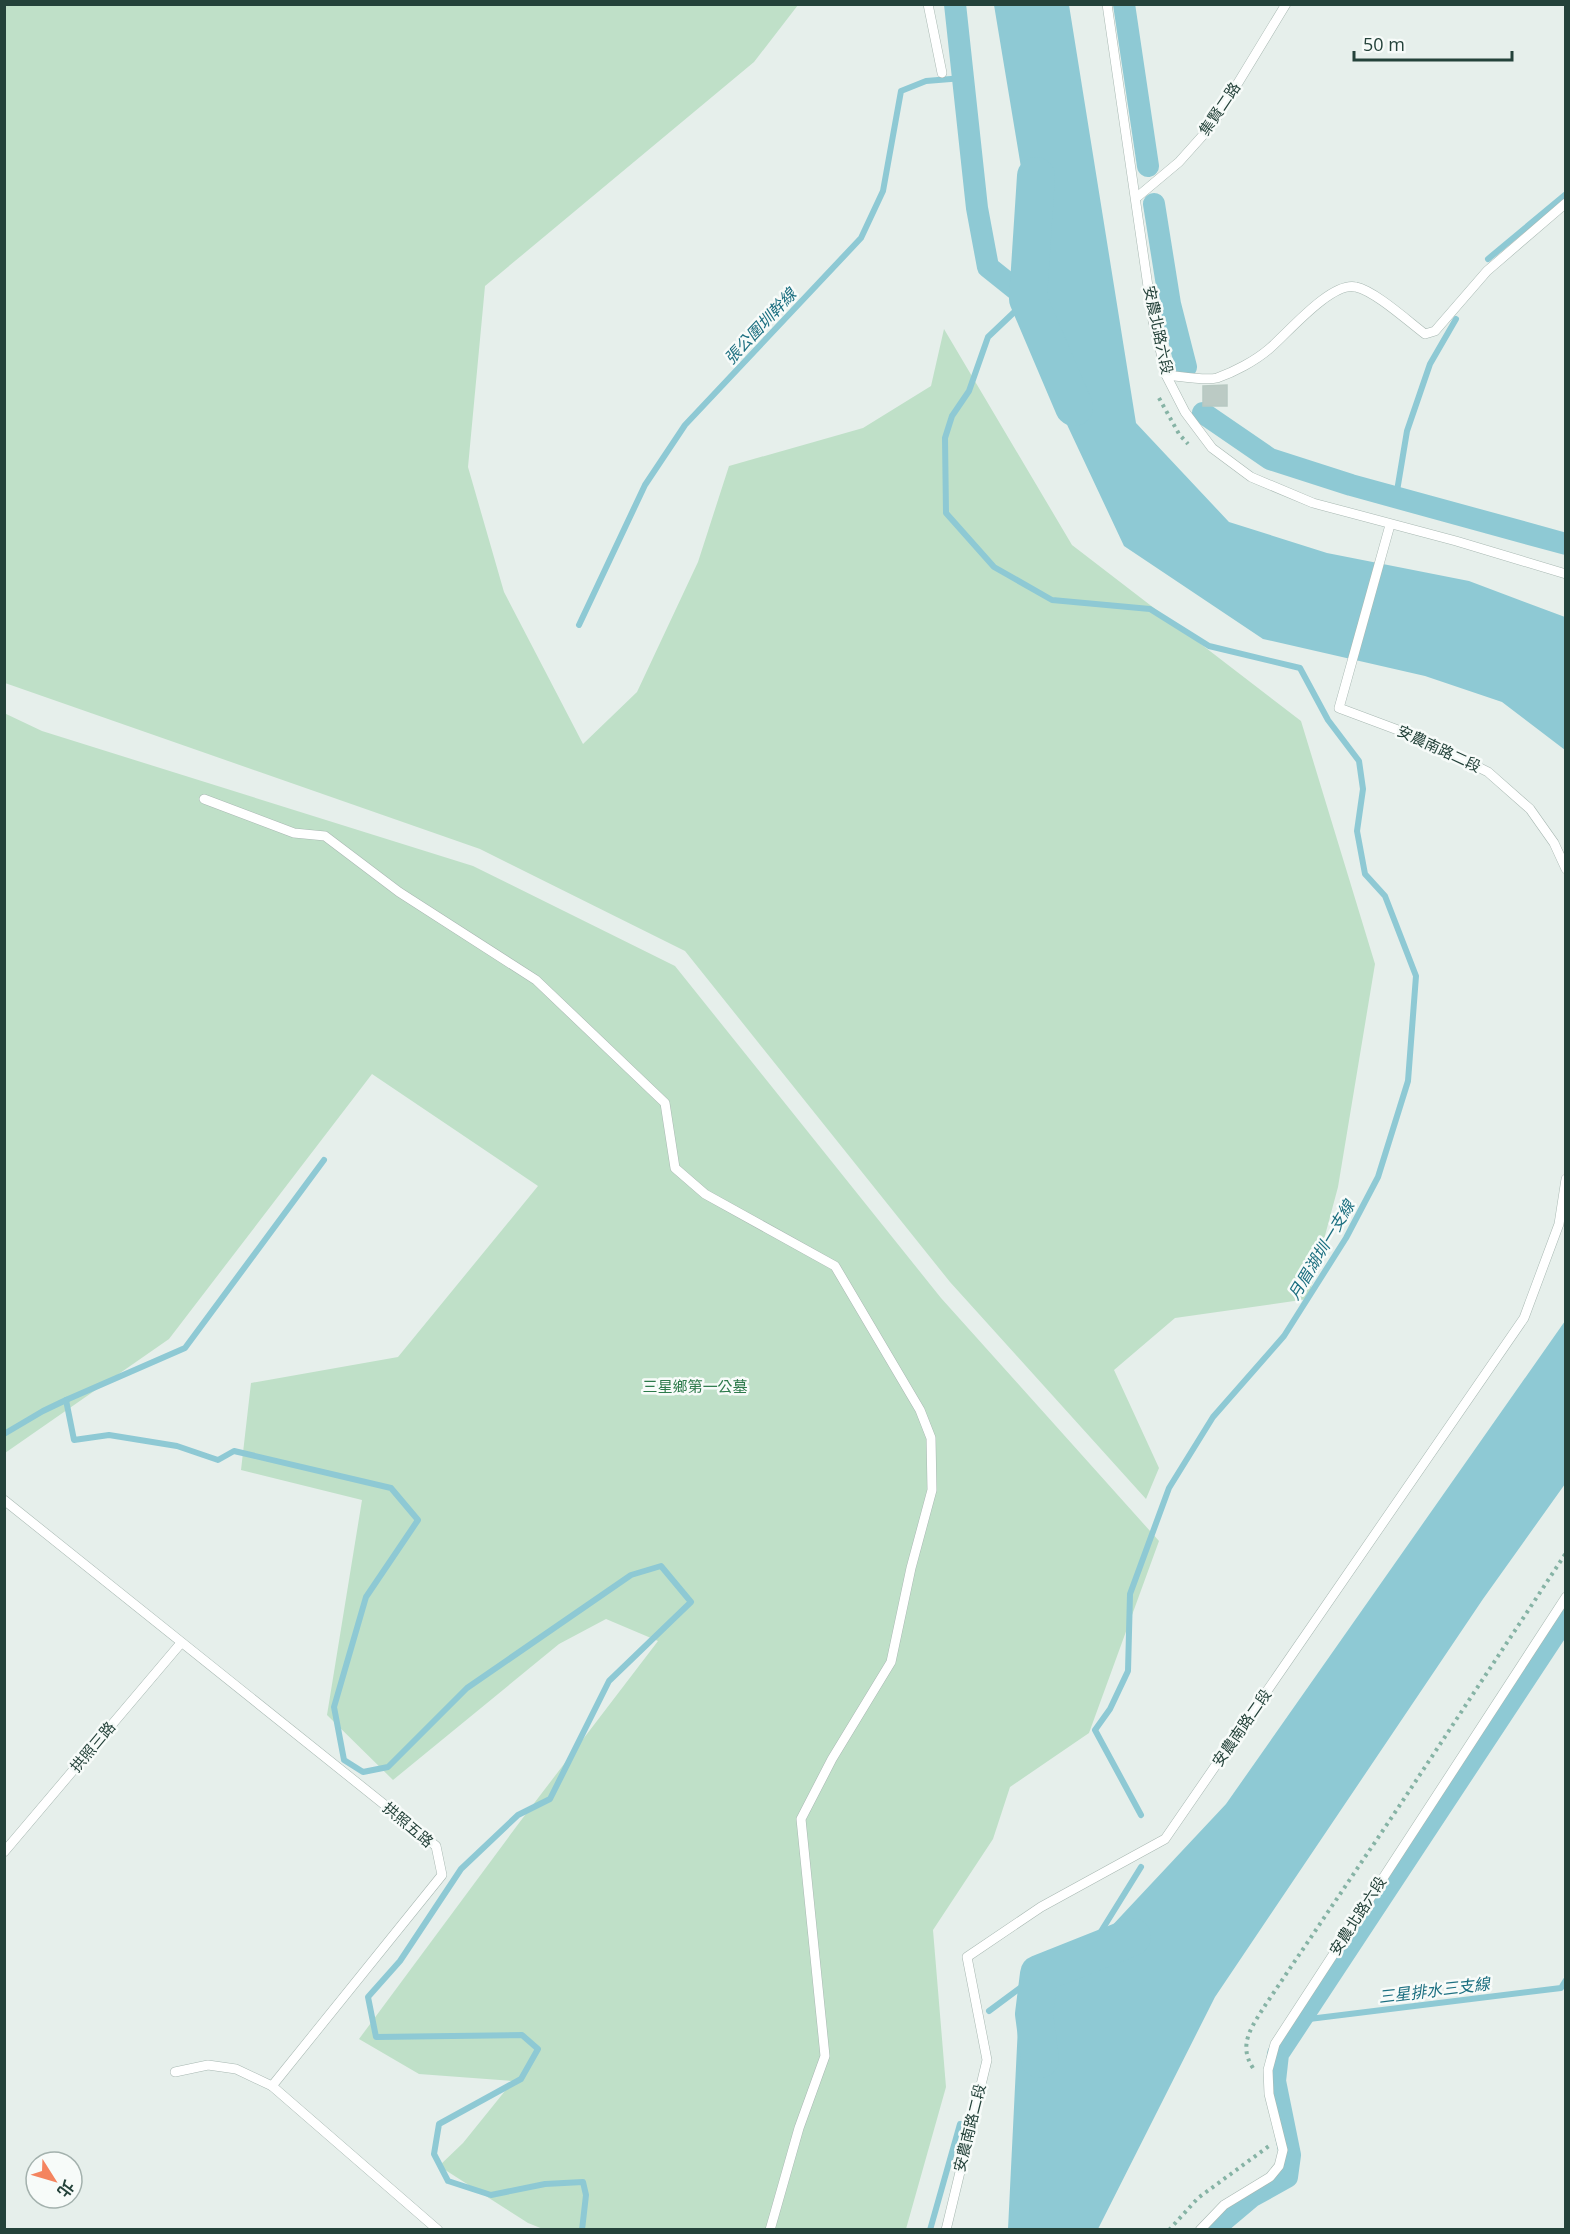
<svg xmlns="http://www.w3.org/2000/svg" width="1570" height="2234" viewBox="0 0 1570 2234" font-family="'Open Sans','Noto Sans TC',sans-serif">
<style>
.green{fill:#bfe0c8}
.water{fill:#8ec9d4}
.lines{fill:none;stroke-linecap:round;stroke-linejoin:round}
.stream{stroke:#8ec9d4;stroke-width:6}
.canal{stroke:#8ec9d4;stroke-width:22}
.river{stroke:#8ec9d4;stroke-width:38}
.building{fill:#bbcac4;stroke:#b8c9c2;stroke-width:1.5}
.lane-casing{stroke:#a8b8b2;stroke-width:10}
.path{stroke:#86b3a5;stroke-width:4;stroke-dasharray:3 4.5;stroke-linecap:butt}
.lane{stroke:#fff;stroke-width:9}
.labels{text-anchor:middle;stroke-width:5;stroke-linejoin:round;paint-order:stroke}
.street-label{font-size:15px;fill:#24423a;stroke:#f7fbf9}
.park-label{font-size:15px;fill:#2d7a4b;stroke:#f7fbf9}
.water-label{font-size:16px;font-style:italic;fill:#1c6f80;stroke:#f7fbf9}
</style>
<rect width="100%" height="100%" fill="#e6efeb"/>
<!-- green -->
<g class="green">
<polygon points="5,4 798,5 754,62 485,286 468,467 504,592 583,744 637,692 698,562 729,466 863,428 931,386 944,329 1072,545 1301,721 1375,964 1338,1187 1308,1299 1175,1318 1114,1370 1159,1468 1146,1499 950,1282 685,951 480,849 5,683"/>
<polygon points="4,713 42,731 473,866 675,966 941,1298 1159,1541 1089,1733 1010,1787 993,1839 933,1930 946,2087 906,2229 543,2229 528,2223 439,2166 463,2143 513,2081 419,2074 359,2039 519,1823 658,1641 606,1619 559,1644 393,1780 327,1715 362,1500 241,1470 251,1383 398,1357 538,1186 372,1074 169,1339 5,1453"/>
</g>
<!-- water -->
<g class="water">
<polygon points="994,5 1069,5 1136,423 1229,522 1327,553 1469,581 1565,617 1565,750 1502,702 1425,676 1263,639 1124,546 1062,414"/>
<polygon points="1565,1321 1565,1484 1483,1599 1215,1997 1098,2229 1008,2229 1018,2026 1226,1804"/>
</g>
<g class="lines">
<!-- stream -->
<g class="stream">
<polyline points="1488,259 1566,194"/>
<polyline points="1028,299 988,337 969,391 952,416 945,438 946,513 994,567 1052,600 1150,609 1209,646 1300,668 1328,720 1359,761 1363,789 1357,831 1365,874 1385,896 1416,976 1408,1081 1378,1177 1346,1238 1284,1336 1213,1417 1169,1488 1130,1594 1128,1671 1110,1709 1095,1730 1141,1815"/>
<polyline points="1396,497 1407,431 1430,364 1456,319"/>
<polyline points="579,625 645,485 685,425 861,238 883,191 901,91 926,81 963,78"/>
<polyline points="66,1400 185,1348 324,1160"/>
<polyline points="4,1434 43,1411 66,1400 74,1440 109,1435 177,1446 218,1460 234,1451 391,1488 418,1520 366,1597 334,1707 344,1760 363,1772 388,1767 467,1688 631,1575 661,1566 691,1602 609,1681 550,1799 518,1815 461,1869 400,1961 368,1997 376,2037 522,2035 538,2049 521,2079 439,2124 434,2154 448,2181 491,2195 545,2184 583,2182 586,2195 582,2230"/>
<polyline points="1087,1954 1141,1867"/>
<polyline points="989,2011 1039,1974"/>
<polyline points="1301,2020 1561,1988 1566,1980"/>
<polyline points="930,2230 960,2124"/>
</g>
<!-- canal -->
<g class="canal">
<polyline points="955,4 977,208 988,267 1028,299"/>
<polyline points="1124,4 1148,166"/>
<polyline points="1154,204 1170,304 1186,367"/>
<polyline points="1203,413 1270,459 1351,485 1566,544"/>
<polyline points="1212,2230 1251,2197 1287,2177 1290,2155 1275,2081 1278,2054 1566,1617"/>
</g>
<!-- river -->
<g class="river">
<polyline points="1036,176 1028,299 1074,407"/>
<polyline points="1040,2059 1034,2014 1039,1974 1132,1937"/>
</g>
</g>
<!-- building -->
<polygon class="building" points="1227,385 1227,406 1203,406 1203,386"/>
<g class="lines">
<!-- lane casing -->
<g class="lane-casing">
<g id="lane">
<polyline points="928,4 942,73"/>
<polyline points="1107,4 1153,321 1167,377 1185,412 1212,448 1251,477 1313,503 1456,541 1566,574"/>
<polyline points="1136,198 1179,162 1213,124 1286,4"/>
<path d="M1166,375C1179,376 1205,381 1217,378C1234,372 1255,361 1269,349C1287,334 1331,281 1356,287C1375,291 1409,322 1425,334L1435,331L1487,271L1566,203"/>
<polyline points="1390,525 1339,708 1422,739 1488,772 1530,809 1554,843 1566,869"/>
<polyline points="204,799 294,833 325,836 399,892 536,980 665,1103 675,1168 705,1194 835,1266 920,1410 931,1438 932,1490 911,1568 891,1662 832,1759 801,1819 825,2056 799,2128 770,2230"/>
<polyline points="4,1500 436,1846 442,1875 272,2086 438,2230"/>
<polyline points="4,1852 181,1643"/>
<polyline points="175,2072 208,2065 236,2069 272,2086"/>
<polyline points="946,2230 987,2060 967,1957 1041,1907 1165,1839 1524,1318 1559,1224 1566,1179"/>
<polyline points="1200,2230 1224,2205 1270,2177 1279,2166 1283,2150 1269,2094 1268,2070 1275,2044 1566,1597"/>
</g>
</g>
<!-- path -->
<g class="path">
<polyline points="1159,398 1179,434 1188,444"/>
<path d="M1253,2068C1237,2044 1253,2025 1266,2004L1398,1808L1566,1553"/>
<polyline points="1169,2230 1198,2198 1269,2146"/>
</g>
<!-- lane -->
<use href="#lane" class="lane"/>
</g>
<g class="labels">
<!-- street labels -->
<g class="street-label">
<text transform="translate(1220 109) rotate(-56)" y="5">集賢二路</text>
<text transform="translate(1158 330) rotate(78)" y="5">安農北路六段</text>
<text transform="translate(1439 749) rotate(25)" y="5">安農南路二段</text>
<text transform="translate(1242 1728) rotate(-55)" y="5">安農南路二段</text>
<text transform="translate(93 1747) rotate(-50)" y="5">拱照三路</text>
<text transform="translate(408 1825) rotate(40)" y="5">拱照五路</text>
<text transform="translate(1358 1916) rotate(-57)" y="5">安農北路六段</text>
<text transform="translate(970 2128) rotate(-76)" y="5">安農南路二段</text>
</g>
<!-- park labels -->
<g class="park-label">
<text x="695" y="1392">三星鄉第一公墓</text>
</g>
<!-- water labels -->
<g class="water-label">
<text transform="translate(760 326) rotate(-47)" y="6">張公圍圳幹線</text>
<text transform="translate(1321 1250) rotate(-59)" y="6">月眉湖圳一支線</text>
<text transform="translate(1434 1990) rotate(-7)" y="6">三星排水三支線</text>
</g>
</g>
<!-- border -->
<rect width="1570" height="2234" fill="none" stroke="#24423a" stroke-width="12"/>
<!-- north arrow -->
<g transform="translate(54 2180) rotate(127)"><circle r="28" fill="#f7fbf9" stroke="#a3b1ad" stroke-width="1.5"/>
<path d="M0-4.5L10 22L0 15L-10 22Z" fill="#f4845f"/>
<text y="-9" font-size="16" font-weight="bold" text-anchor="middle" fill="#24423a">北</text>
</g>
<!-- scale -->
<path d="M1354 51v9h158v-9" fill="none" stroke="#24423a" stroke-width="3"/>
<text x="1363" y="51" font-size="18" fill="#24423a" stroke="#f7fbf9" stroke-width="4.5" paint-order="stroke">50 m</text>
</svg>
